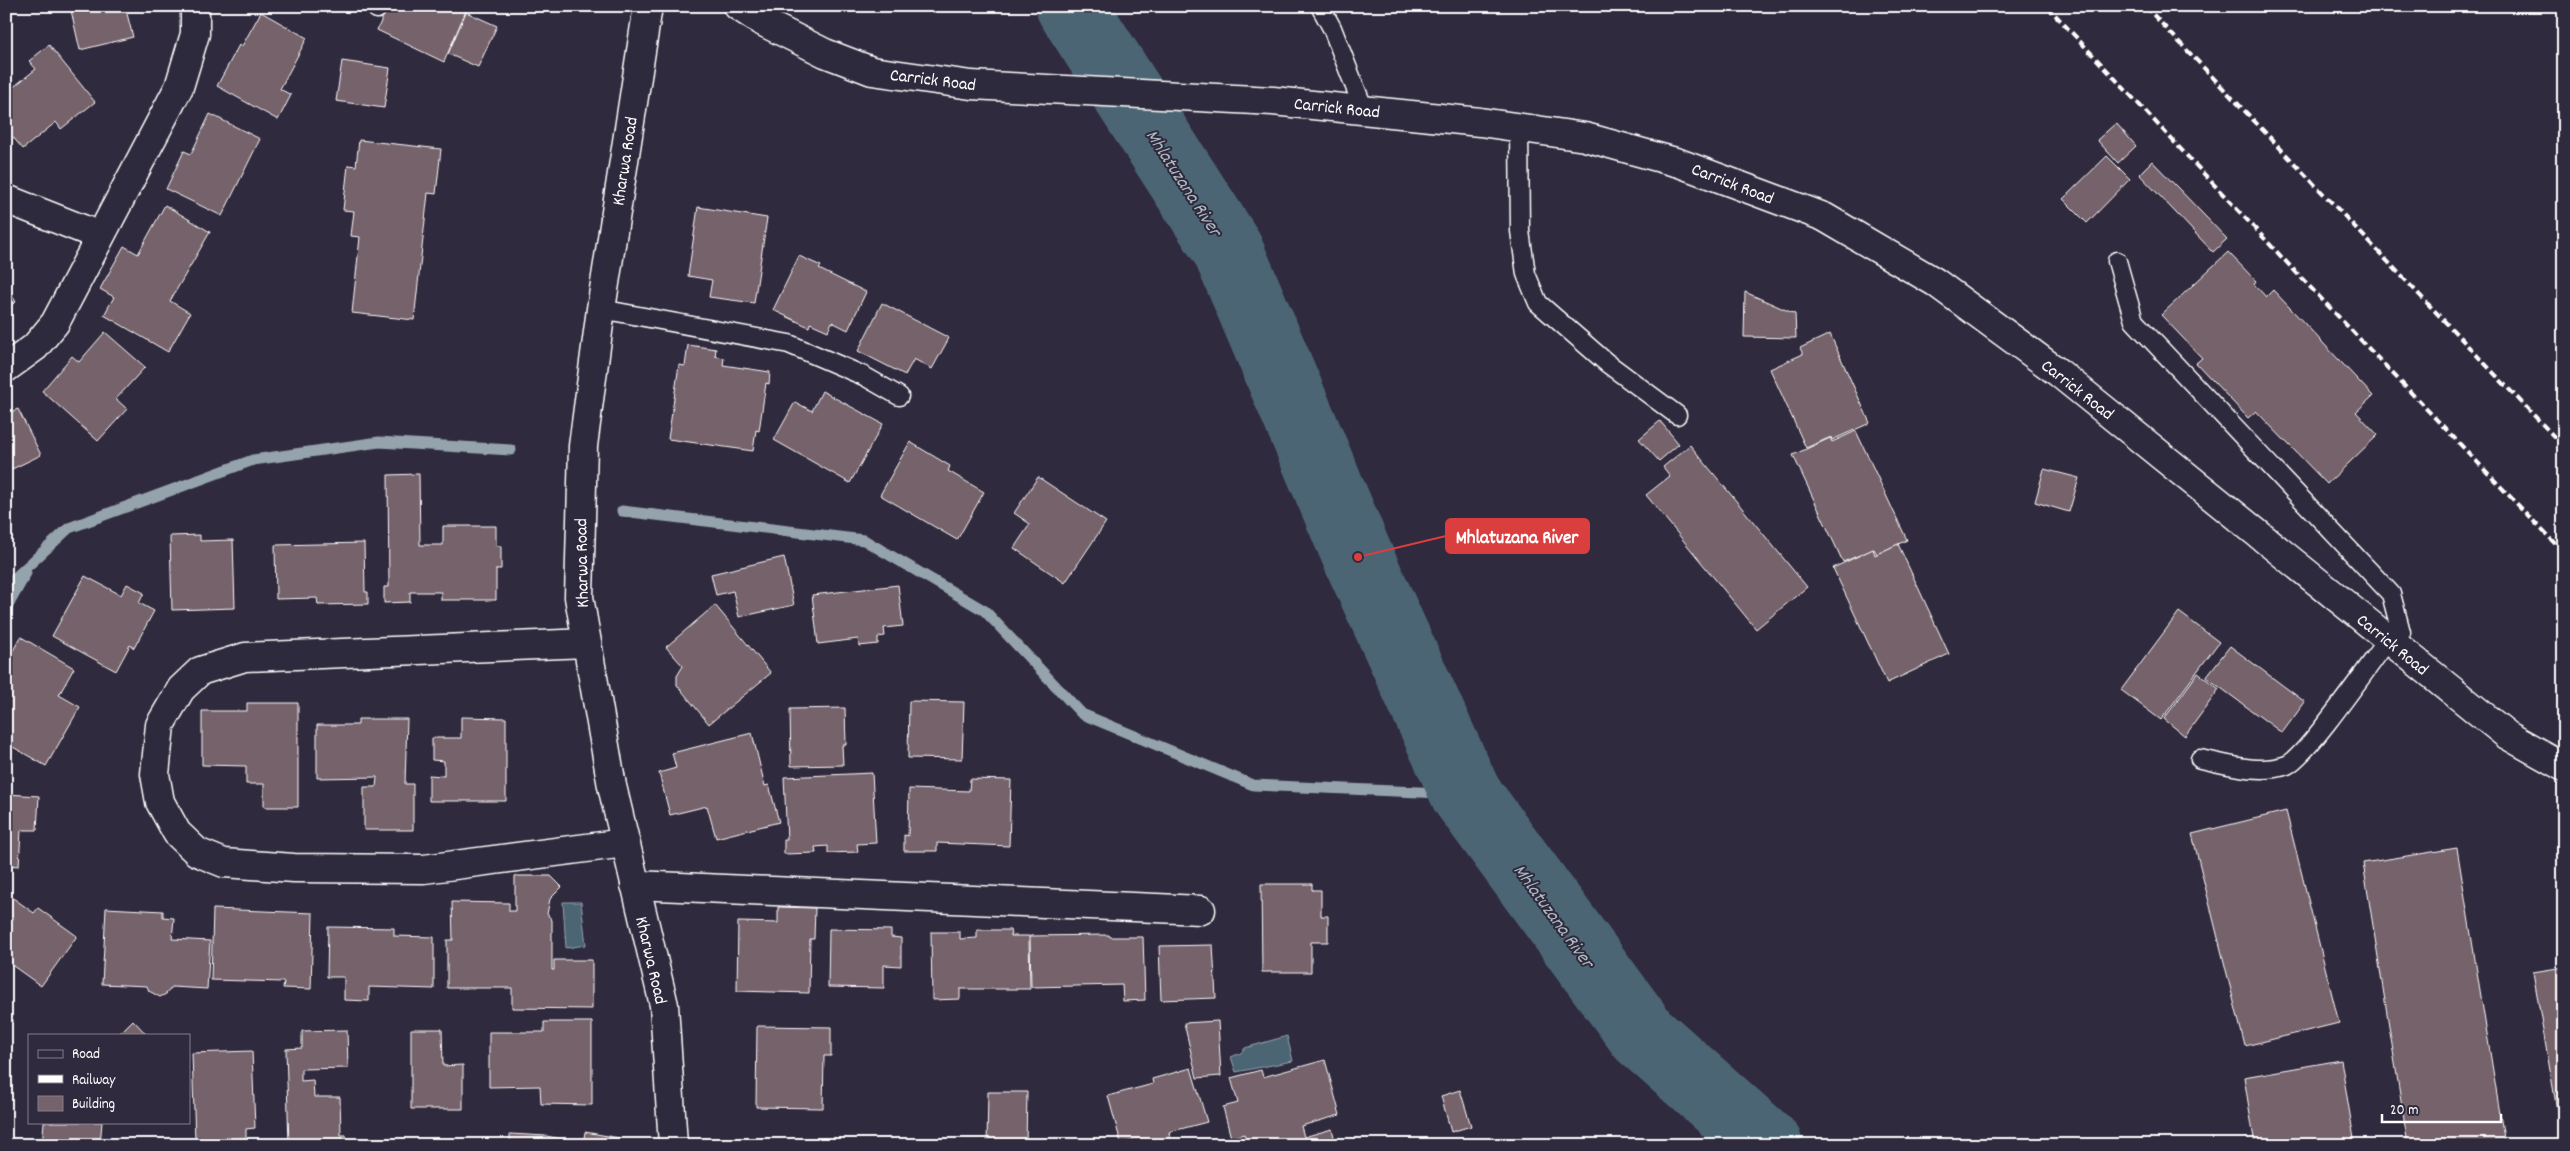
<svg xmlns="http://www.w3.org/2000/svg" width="2570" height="1151" viewBox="0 0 2570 1151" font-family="Dekko,sans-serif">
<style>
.water{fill:#4c6575;stroke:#94a3ac}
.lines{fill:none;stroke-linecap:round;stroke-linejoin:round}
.stream{stroke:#94a3ac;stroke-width:11}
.river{stroke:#4c6575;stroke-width:71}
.building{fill:#76626a;stroke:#fff}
.service-casing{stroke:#fff;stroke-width:21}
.minor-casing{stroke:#fff;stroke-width:31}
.tertiary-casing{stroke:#fff;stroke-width:31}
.service{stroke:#2f2a3d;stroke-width:18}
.minor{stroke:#2f2a3d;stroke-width:28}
.tertiary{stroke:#2f2a3d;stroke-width:28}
.rail{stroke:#fff;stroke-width:4;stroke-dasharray:8 4;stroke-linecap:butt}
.labels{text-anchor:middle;stroke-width:4;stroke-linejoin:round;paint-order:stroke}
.street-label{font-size:18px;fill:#fff;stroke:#2f2a3d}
.water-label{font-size:19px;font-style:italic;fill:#aebac1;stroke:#2f2a3d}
.leader{fill:none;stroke:#da3e3e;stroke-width:2}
.callout-dot{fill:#da3e3e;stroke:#2f2a3d;stroke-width:2}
.callout{fill:#da3e3e;stroke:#da3e3e;stroke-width:2}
.callout-label{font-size:19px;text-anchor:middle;font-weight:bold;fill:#fff}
</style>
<rect width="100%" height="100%" fill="#2f2a3d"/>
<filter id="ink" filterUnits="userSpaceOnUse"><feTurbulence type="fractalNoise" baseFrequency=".02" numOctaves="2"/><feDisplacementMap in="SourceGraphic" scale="10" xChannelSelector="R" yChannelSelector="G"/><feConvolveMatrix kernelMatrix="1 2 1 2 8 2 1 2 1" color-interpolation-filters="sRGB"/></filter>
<g filter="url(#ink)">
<!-- water -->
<g class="water">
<polygon points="563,902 581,902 586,945 566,948"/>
<polygon points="1287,1036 1293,1061 1236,1072 1231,1057 1241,1053 1245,1048"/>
</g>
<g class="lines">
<!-- stream -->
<g class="stream">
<polyline points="622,511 864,540 985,611 1082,714 1253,785 1466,794"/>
<polyline points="6,586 69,528 253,460 379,442 511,450"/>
<polyline points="6,609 26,573"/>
</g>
<!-- river -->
<polyline class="river" points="1071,6 1227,248 1358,557 1466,794 1643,1035 1767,1145"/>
</g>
<!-- building -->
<g class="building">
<polygon points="70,6 125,6 133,37 80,50"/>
<polygon points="388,6 468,6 444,62 377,30"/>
<polygon points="261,12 307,38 280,89 291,95 278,120 217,86 239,45 242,46"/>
<polygon points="466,12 497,26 478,67 448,54"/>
<polygon points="49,45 95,102 61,129 56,122 23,149 6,129 6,93 36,69 29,61"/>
<polygon points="342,61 390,68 384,108 336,101"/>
<polygon points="210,114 260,139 222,216 166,189 184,151 191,154"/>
<polygon points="2116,123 2136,146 2118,163 2097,140"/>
<polygon points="359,140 441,149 436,194 428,193 414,320 352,313 360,237 351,236 354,211 343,210 348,165 356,166"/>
<polygon points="2107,156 2130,179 2087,223 2063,199"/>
<polygon points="2152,161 2227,239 2213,252 2139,174"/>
<polygon points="165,205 210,232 170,301 190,313 168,352 104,315 114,297 100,289 124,246 138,254"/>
<polygon points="698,207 767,218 754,303 709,297 712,280 688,276"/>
<polygon points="2228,252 2256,281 2254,284 2266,297 2273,290 2373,396 2356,412 2378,435 2327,484 2256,411 2248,418 2196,363 2202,358 2161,315"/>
<polygon points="799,256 821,266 819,269 866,292 848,330 832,322 828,331 810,323 809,327 773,310"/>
<polygon points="6,286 16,302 6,308"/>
<polygon points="1745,292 1795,314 1796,338 1744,337"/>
<polygon points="882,303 949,338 932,369 914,359 905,375 858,351"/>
<polygon points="105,332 145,367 116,399 127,409 98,441 42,391 72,356 79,362"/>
<polygon points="1830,334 1870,423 1832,440 1831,437 1806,448 1770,369 1803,354 1800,348"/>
<polygon points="688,345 716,349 715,356 724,358 723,365 770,372 769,384 766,383 759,431 756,430 753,451 668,439 679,365 685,366"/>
<polygon points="822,391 883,424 850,483 774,440 795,402 812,411"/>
<polygon points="18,409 41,455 6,472 6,414"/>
<polygon points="1660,421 1679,444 1659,461 1639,439"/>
<polygon points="1856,431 1907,540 1877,554 1874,549 1843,562 1793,455 1830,438 1832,442"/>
<polygon points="910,442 950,466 948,471 984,492 957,540 880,495"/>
<polygon points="1690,445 1807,587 1756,629 1646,495 1670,476 1663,467"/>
<polygon points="2044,469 2079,478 2069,512 2035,502"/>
<polygon points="419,474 420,545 443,545 443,526 496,526 496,546 501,546 501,569 496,569 496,600 441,600 441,592 410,592 410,602 384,603 384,587 389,587 388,475"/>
<polygon points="1038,477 1106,522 1065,583 1014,548 1030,524 1014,513"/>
<polygon points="200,535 200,541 233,540 235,608 172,610 170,536"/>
<polygon points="364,543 365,592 368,592 368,604 318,605 317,598 276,599 275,545"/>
<polygon points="1898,544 1949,654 1887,683 1833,568 1873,549 1875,555"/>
<polygon points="784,557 794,605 739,617 733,591 716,595 711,574"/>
<polygon points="85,576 121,595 127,584 144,593 139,603 154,611 134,648 130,645 116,671 52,636"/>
<polygon points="898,585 903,626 884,628 885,636 878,637 878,644 859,646 858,639 818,644 812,595"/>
<polygon points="715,605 771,673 709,724 677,685 677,676 683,666 666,647"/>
<polygon points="2179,612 2219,642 2161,720 2121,690"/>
<polygon points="21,637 74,668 59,695 80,707 46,766 6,743 6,702 9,698 6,697 6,662"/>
<polygon points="2230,646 2305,702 2282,733 2206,677"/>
<polygon points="2198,673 2219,689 2185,736 2164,719"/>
<polygon points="909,701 964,702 962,759 908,758"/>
<polygon points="247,703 298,703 298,807 264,807 264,784 246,784 246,766 202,765 202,711 247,711"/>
<polygon points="845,708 846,745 842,745 843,765 791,766 790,709"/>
<polygon points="461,717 506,718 506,801 429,801 429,775 444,776 444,761 432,760 432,738 461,738"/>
<polygon points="358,719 407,719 405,784 413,784 413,830 364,830 364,787 376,787 377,777 317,778 317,725 358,725"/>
<polygon points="752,733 765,786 769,785 779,822 716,838 707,806 670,815 659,773 676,768 672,753"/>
<polygon points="872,773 876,843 857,844 858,852 828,853 828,846 815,847 816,853 784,854 784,840 787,840 784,777"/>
<polygon points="970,779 1011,780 1009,846 937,843 937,851 904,851 904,835 908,836 909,789 969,791"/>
<polygon points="6,794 39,796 37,830 21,830 19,866 6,865"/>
<polygon points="2286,811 2339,1023 2245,1046 2192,834"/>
<polygon points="2457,848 2505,1145 2408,1145 2363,863"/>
<polygon points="515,876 551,876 562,887 550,899 547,914 552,920 552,970 554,970 554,960 592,960 592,1009 512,1008 512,988 447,988 447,940 453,940 452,902 509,903 509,911 515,911"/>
<polygon points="1261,884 1312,884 1312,890 1321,890 1321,916 1328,916 1328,942 1311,942 1311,972 1262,972"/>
<polygon points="6,893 34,913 38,908 77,936 41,986 6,961"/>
<polygon points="778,907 815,908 814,939 810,939 809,993 737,991 738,922 778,923"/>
<polygon points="106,908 163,911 163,917 174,918 172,939 210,941 207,989 172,987 166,994 160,997 149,991 147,986 102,984"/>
<polygon points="213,909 313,913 311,989 283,988 284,982 211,980"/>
<polygon points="328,927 394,928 394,936 434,937 434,989 369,987 369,1001 344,1000 344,977 327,977"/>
<polygon points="829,929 891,930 891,937 901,938 901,966 884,965 884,988 828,987"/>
<polygon points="977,930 1010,930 1011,936 1029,936 1030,989 960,989 960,999 932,1000 931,932 960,932 960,939 977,938"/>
<polygon points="1109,935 1110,937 1143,937 1145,1000 1123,1001 1122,985 1031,987 1030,936"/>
<polygon points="1213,945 1216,998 1161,1000 1159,946"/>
<polygon points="2564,967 2564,1145 2563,1145 2533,972"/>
<polygon points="133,1020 147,1035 118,1035"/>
<polygon points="1218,1021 1221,1076 1197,1078 1184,1023"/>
<polygon points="544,1022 592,1022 592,1105 541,1104 540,1086 489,1087 489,1032 544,1032"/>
<polygon points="757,1026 831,1027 831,1056 824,1056 823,1108 756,1107"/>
<polygon points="411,1029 442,1029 443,1066 463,1065 463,1109 411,1109"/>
<polygon points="347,1030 348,1068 301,1069 301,1081 313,1080 314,1097 340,1097 341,1135 346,1135 347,1145 289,1145 286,1049 302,1048 302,1031"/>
<polygon points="252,1051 255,1128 246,1129 246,1138 195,1140 192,1053"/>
<polygon points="1325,1060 1340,1115 1301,1126 1304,1137 1332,1129 1336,1145 1247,1145 1244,1134 1231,1138 1223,1107 1238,1103 1231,1078 1261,1070 1263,1077"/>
<polygon points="2341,1060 2355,1145 2255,1145 2244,1077"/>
<polygon points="1191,1068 1207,1122 1169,1132 1171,1142 1160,1145 1135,1145 1134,1140 1121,1143 1108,1096 1153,1084 1152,1079"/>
<polygon points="1460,1090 1471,1126 1451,1132 1441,1096"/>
<polygon points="988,1092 1027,1092 1026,1145 987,1145"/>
<polygon points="44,1122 102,1122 100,1145 42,1145"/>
<polygon points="585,1132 619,1138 618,1145 510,1145 510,1134 546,1136 583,1143"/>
<polygon points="824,1141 824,1145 790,1145"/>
</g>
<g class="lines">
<!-- service casing -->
<g class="service-casing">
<g id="service">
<polyline points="1320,6 1332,28 1364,110"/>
<polyline points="377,9 378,6"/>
<polyline points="1519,128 1520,231 1526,274 1538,303 1607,363 1677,415"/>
<path d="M2117,261L2134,321L2391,594L2401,632L2388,640C2372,661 2306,757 2287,765C2259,775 2227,764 2200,759"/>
<polyline points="601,309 789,344 864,376 899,396"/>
</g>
</g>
<!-- minor casing -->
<g class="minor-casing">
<g id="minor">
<polyline points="648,6 601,309 583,446 579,597 612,786 664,1005 673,1145"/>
<polyline points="6,199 100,236"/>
<polyline points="6,368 35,347 55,323 179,87 195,34 195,6"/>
<polyline points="587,643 245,657 200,671 181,689 160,725 155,774 160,802 177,833 197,852 224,863 294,868 424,869 625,843"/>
<polyline points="635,885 1201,910"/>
</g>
</g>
<!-- tertiary casing -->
<g class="tertiary-casing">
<polyline id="tertiary" points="738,6 761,21 825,53 872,71 971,85 1273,101 1480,122 1585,137 1679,163 1824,217 1935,282 2059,373 2507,735 2564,767"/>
</g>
<!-- service -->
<use href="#service" class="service"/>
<!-- minor -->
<use href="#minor" class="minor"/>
<!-- tertiary -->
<use href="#tertiary" class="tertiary"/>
<!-- rail -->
<g class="rail">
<polyline points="2047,6 2291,267 2564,553"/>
<polyline points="2145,6 2564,447"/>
</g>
</g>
</g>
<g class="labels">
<!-- street labels -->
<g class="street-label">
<text transform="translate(933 79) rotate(7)" y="6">Carrick Road</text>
<text transform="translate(1337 107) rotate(6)" y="6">Carrick Road</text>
<text transform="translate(624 161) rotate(-81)" y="6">Kharwa Road</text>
<text transform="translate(1733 183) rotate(21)" y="6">Carrick Road</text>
<text transform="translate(2078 389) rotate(38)" y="6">Carrick Road</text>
<text transform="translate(581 563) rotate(-91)" y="6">Kharwa Road</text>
<text transform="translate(2393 644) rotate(39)" y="6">Carrick Road</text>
<text transform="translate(652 960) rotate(77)" y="6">Kharwa Road</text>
</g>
<!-- water labels -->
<g class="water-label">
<text transform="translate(1185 182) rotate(57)" y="7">Mhlatuzana River</text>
<text transform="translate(1555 915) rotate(54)" y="7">Mhlatuzana River</text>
</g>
</g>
<!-- callouts -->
<path class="leader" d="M1358 557L1446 536"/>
<circle class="callout-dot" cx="1358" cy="557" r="5"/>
<rect class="callout" x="1446" y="519" width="143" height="34" rx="5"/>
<g class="callout-label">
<text x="1517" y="543">Mhlatuzana River</text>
</g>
<!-- margin -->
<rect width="2570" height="1151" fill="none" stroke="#2f2a3d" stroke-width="25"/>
<rect x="12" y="12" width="2545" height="1126" fill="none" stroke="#fff" stroke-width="2" filter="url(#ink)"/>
<!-- legend -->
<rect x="28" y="1034" width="162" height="90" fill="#2f2a3d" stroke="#827f8b"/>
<rect x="38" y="1050" width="25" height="8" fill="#2f2a3d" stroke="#827f8b"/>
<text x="72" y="1058" font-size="15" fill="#ffffff">Road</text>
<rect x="38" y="1075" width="25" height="8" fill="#ffffff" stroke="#827f8b"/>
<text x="72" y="1084" font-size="15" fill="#ffffff">Railway</text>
<rect x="38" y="1096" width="25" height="15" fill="#76626a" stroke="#827f8b"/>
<text x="72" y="1108" font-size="15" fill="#ffffff">Building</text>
<!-- scale -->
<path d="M2382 1114v8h119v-8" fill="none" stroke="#ffffff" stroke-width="2.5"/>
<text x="2390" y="1114" font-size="15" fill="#ffffff" stroke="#2f2a3d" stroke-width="4" paint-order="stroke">20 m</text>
</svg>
